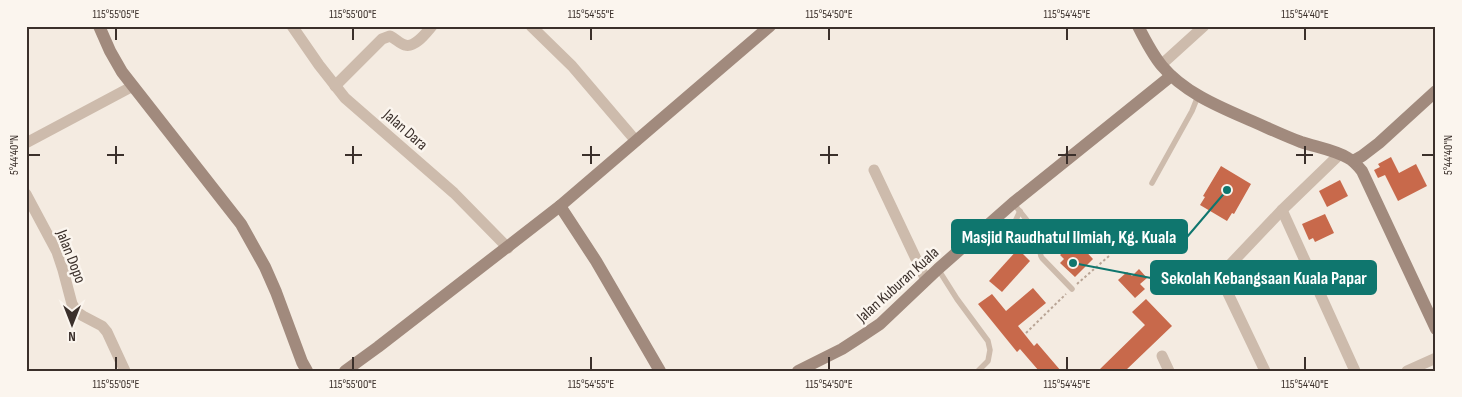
<svg xmlns="http://www.w3.org/2000/svg" width="1462" height="397" viewBox="0 0 1462 397" font-family="'Sofia Sans Condensed',sans-serif">
<style>
.building{fill:#c8694b}
.lines{fill:none;stroke-linecap:round;stroke-linejoin:round}
.path{stroke:#b9a596;stroke-width:2;stroke-dasharray:2.5 2.5;stroke-linecap:butt}
.lane{stroke:#cdbbac;stroke-width:5.5}
.street{stroke:#cdbbac;stroke-width:11}
.secondary{stroke:#a18a7d;stroke-width:12}
.ticks{fill:none;stroke:#3b302b;stroke-width:2}
.labels{text-anchor:middle;stroke-width:5;stroke-linejoin:round;paint-order:stroke}
.street-label{font-size:16px;fill:#3b302b;stroke:#fbf5ee}
.leader{fill:none;stroke:#0f766e;stroke-width:2}
.callout-dot{fill:#0f766e;stroke:#fbf5ee;stroke-width:2}
.callout{fill:#0f766e;stroke:#0f766e;stroke-width:2}
.callout-label{font-size:18px;text-anchor:middle;font-weight:bold;fill:#fff}
.neatline{fill:none;stroke:#3b302b;stroke-width:2}
.ticks-label{font-size:12px;text-anchor:middle;fill:#3b302b}
</style>
<rect width="100%" height="100%" fill="#f4ebe1"/>
<!-- building -->
<g class="building">
<polygon points="1391,157 1399,173 1416,164 1427,186 1398,201 1385,175 1378,178 1374,170 1380,167 1378,164"/>
<polygon points="1221,166 1251,184 1234,214 1232,213 1227,221 1200,205 1205,197 1203,196"/>
<polygon points="1340,180 1348,196 1327,207 1319,191"/>
<polygon points="1325,214 1334,233 1315,242 1313,238 1309,240 1302,224"/>
<polygon points="1071,244 1075,248 1079,244 1093,259 1075,277 1060,263 1064,259 1060,255"/>
<polygon points="1018,249 1030,261 1002,292 989,281"/>
<polygon points="1139,269 1147,278 1140,284 1145,289 1135,298 1118,280 1127,272 1132,276"/>
<polygon points="1033,288 1046,303 1018,326 1034,346 1037,343 1061,371 1039,371 1020,349 1017,352 978,304 992,294 1006,311"/>
<polygon points="1146,299 1172,326 1125,371 1098,371 1145,325 1132,312"/>
</g>
<g class="lines">
<!-- path -->
<g class="path">
<polyline points="1077,284 1109,256"/>
<polyline points="1026,333 1066,294"/>
</g>
<!-- lane -->
<g class="lane">
<polyline points="1152,183 1192,111 1198,96"/>
<path d="M1013,203L1042,239C1044,246 1037,251 1042,258L1072,289"/>
<polyline points="967,243 979,249 987,250 1014,224 1020,211"/>
<polyline points="938,269 957,299 988,341 990,350 988,361 978,371"/>
</g>
<!-- street -->
<g class="street">
<polyline points="292,26 319,65 345,98 454,193 508,248"/>
<polyline points="531,26 572,66 636,141"/>
<polyline points="1161,65 1204,26"/>
<path d="M335,86L382,39L390,36C396,39 400,44 405,45C415,48 426,33 432,26"/>
<polyline points="26,143 133,86"/>
<polyline points="874,170 926,280"/>
<polyline points="26,194 57,252 63,270 72,304 77,312 83,316 102,326 107,332 125,371"/>
<polyline points="1282,210 1355,371"/>
<polyline points="1162,356 1169,371"/>
<polyline points="1265,371 1224,285 1223,275 1226,269 1282,210 1340,154"/>
<polyline points="1407,371 1436,358"/>
</g>
<!-- secondary -->
<g class="secondary">
<polyline points="99,26 110,51 122,72 241,224 265,267 276,292 302,362 307,371"/>
<path d="M1138,26C1145,40 1152,54 1162,66C1183,91 1215,105 1245,118C1264,126 1282,135 1301,142C1316,147 1335,150 1348,158C1354,161 1358,166 1362,171L1436,329"/>
<polyline points="1353,161 1362,156 1379,143 1436,91"/>
<polyline points="560,206 596,261 660,371"/>
<polyline points="345,371 378,347 560,206 770,26"/>
<polyline points="798,371 842,349 862,336 880,324 938,269 1013,203 1171,76"/>
</g>
</g>
<!-- ticks -->
<path class="ticks" d="M116,28V40M353,28V40M591,28V40M829,28V40M1067,28V40M1305,28V40M116,146V164M353,146V164M591,146V164M829,146V164M1067,146V164M1305,146V164M28,155H40M107,155H124M345,155H362M582,155H600M820,155H838M1058,155H1076M1296,155H1313M1422,155H1434M116,357V370M353,357V370M591,357V370M829,357V370M1067,357V370M1305,357V370"/>
<g class="labels">
<!-- street labels -->
<g class="street-label">
<text transform="translate(406 129) rotate(41)" y="6">Jalan Dara</text>
<text transform="translate(72 256) rotate(69)" y="6">Jalan Dopo</text>
<text transform="translate(897 284) rotate(-42)" y="6">Jalan Kuburan Kuala</text>
</g>
</g>
<!-- callouts -->
<path class="leader" d="M1227 190L1187 237M1073 263L1151 278"/>
<g class="callout-dot">
<circle cx="1227" cy="190" r="5"/>
<circle cx="1073" cy="263" r="5"/>
</g>
<g class="callout">
<rect x="952" y="220" width="235" height="33" rx="5"/>
<rect x="1151" y="261" width="225" height="33" rx="5"/>
</g>
<g class="callout-label">
<text x="1069" y="243">Masjid Raudhatul Ilmiah, Kg. Kuala</text>
<text x="1264" y="284">Sekolah Kebangsaan Kuala Papar</text>
</g>
<!-- border -->
<rect width="1462" height="397" fill="none" stroke="#fbf5ee" stroke-width="55"/>
<!-- north arrow -->
<g transform="translate(72 324) rotate(180)" stroke="#fbf5ee" stroke-width="4" paint-order="stroke">
<path d="M0-4L9 19L0 12L-9 19Z" fill="#3b302b"/>
<text y="-8" font-size="14" font-weight="bold" text-anchor="middle" fill="#3b302b">N</text>
</g>
<rect x="28" y="28" width="1406" height="342" class="neatline"/>
<g class="ticks-label">
<text x="116" y="18">115°55'05"E</text>
<text x="353" y="18">115°55'00"E</text>
<text x="591" y="18">115°54'55"E</text>
<text x="829" y="18">115°54'50"E</text>
<text x="1067" y="18">115°54'45"E</text>
<text x="1305" y="18">115°54'40"E</text>
<text transform="translate(1448 155) rotate(-90)" y="4">5°44'40"N</text>
<text transform="translate(14 155) rotate(-90)" y="4">5°44'40"N</text>
<text x="116" y="388">115°55'05"E</text>
<text x="353" y="388">115°55'00"E</text>
<text x="591" y="388">115°54'55"E</text>
<text x="829" y="388">115°54'50"E</text>
<text x="1067" y="388">115°54'45"E</text>
<text x="1305" y="388">115°54'40"E</text>
</g>
</svg>
